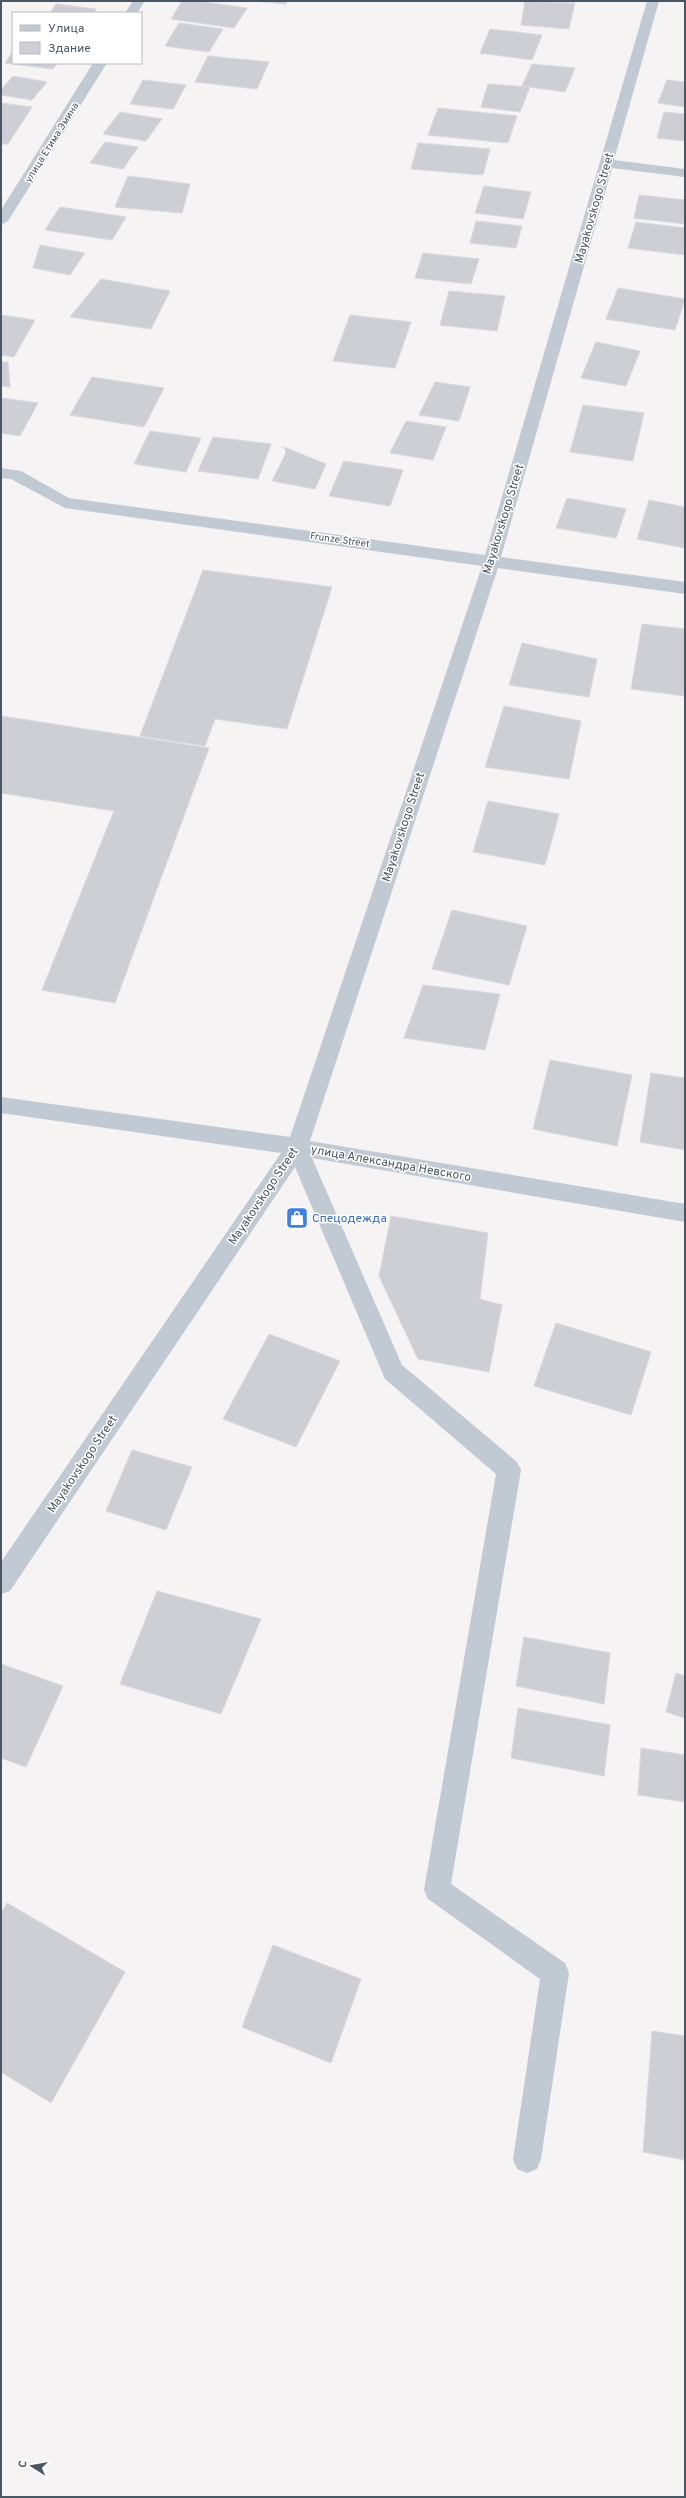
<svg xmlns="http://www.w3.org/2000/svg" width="686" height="2498" viewBox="0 0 686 2498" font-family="Overpass,sans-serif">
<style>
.building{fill:#cdcfd5;stroke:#d7d9de}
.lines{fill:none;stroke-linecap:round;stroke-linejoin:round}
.minor{fill:#c1cad2;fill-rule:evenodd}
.labels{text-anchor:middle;stroke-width:3;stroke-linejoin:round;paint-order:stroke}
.far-street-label{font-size:10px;fill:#4a5661;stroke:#fff}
.street-label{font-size:12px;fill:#4a5661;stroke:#fff}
.shop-label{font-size:12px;fill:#366cbe;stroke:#fff;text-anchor:start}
</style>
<rect width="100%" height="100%" fill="#f5f3f3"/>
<!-- building -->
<g class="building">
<polygon points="182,1 198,1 247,8 234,28 171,19"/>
<polygon points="254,1 287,1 286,4"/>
<polygon points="525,1 575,3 569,29 521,25"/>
<polygon points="56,4 96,9 94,13 50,13"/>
<polygon points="179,23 223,29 209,52 165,46"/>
<polygon points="490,29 542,35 532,60 480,53"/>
<polygon points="13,51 13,63 57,63 53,69 5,63"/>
<polygon points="208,56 269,62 257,89 195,82"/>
<polygon points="532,64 575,68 565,92 522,86"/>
<polygon points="13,76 47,82 32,100 1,95 1,90"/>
<polygon points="143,80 186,85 173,109 130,104"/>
<polygon points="667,80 685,82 685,107 658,103"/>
<polygon points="488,84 530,87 520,112 481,107"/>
<polygon points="1,103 32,107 8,144 1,144"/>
<polygon points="438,108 517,116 508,143 428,135"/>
<polygon points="120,112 162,119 146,141 103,134"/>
<polygon points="664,112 685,114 685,141 657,138"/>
<polygon points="105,142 138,147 123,169 90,163"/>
<polygon points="418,143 490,149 483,175 411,169"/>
<polygon points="128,176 190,184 182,213 115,207"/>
<polygon points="484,186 531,192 523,219 475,213"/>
<polygon points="639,195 685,200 685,224 634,218"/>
<polygon points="60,207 126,217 112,240 45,230"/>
<polygon points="476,221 522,226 516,248 470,243"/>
<polygon points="636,222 685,228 685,255 628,248"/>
<polygon points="40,245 85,253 70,275 33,268"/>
<polygon points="423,253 479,259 471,284 415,278"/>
<polygon points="101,279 170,291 151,329 70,317"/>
<polygon points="618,288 685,299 675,330 606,319"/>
<polygon points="449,291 505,296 497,331 440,325"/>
<polygon points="1,315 35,320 14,357 1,355"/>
<polygon points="350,315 411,322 395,368 333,361"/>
<polygon points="596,342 640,351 626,386 581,378"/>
<polygon points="1,362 8,362 10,387 1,386"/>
<polygon points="92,377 164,388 144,427 70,415"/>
<polygon points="435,382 470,387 459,421 419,415"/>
<polygon points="1,398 38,403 20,436 1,433"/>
<polygon points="583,405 644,413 633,461 570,452"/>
<polygon points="406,421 446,427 433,460 390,453"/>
<polygon points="150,431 201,438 186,472 134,464"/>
<polygon points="213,437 271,444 258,479 198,471"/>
<polygon points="284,447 326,464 315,489 272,481 286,453"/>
<polygon points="344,461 403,470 390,506 329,496"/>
<polygon points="567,498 626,509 616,538 556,528"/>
<polygon points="649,500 685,507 685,548 637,539"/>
<polygon points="203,570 332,587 287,729 215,719 205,746 140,736"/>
<polygon points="642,624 685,629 685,696 631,689"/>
<polygon points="522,643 597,659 589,697 509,685"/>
<polygon points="504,706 581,721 569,779 485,767"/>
<polygon points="1,716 209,748 115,1003 42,990 114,811 1,793"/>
<polygon points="488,801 559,814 545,865 473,852"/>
<polygon points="452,910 527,926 509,985 432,969"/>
<polygon points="423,985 500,994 485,1050 404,1038"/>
<polygon points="550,1060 632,1075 617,1146 533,1129"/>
<polygon points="651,1073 685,1078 685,1150 640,1142"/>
<polygon points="391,1216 488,1233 480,1299 502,1305 489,1372 418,1359 379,1276"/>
<polygon points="556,1323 651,1352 631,1415 534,1386"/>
<polygon points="269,1334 340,1361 296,1447 223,1419"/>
<polygon points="132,1450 192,1467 166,1530 106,1511"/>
<polygon points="157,1591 261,1619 221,1714 120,1684"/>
<polygon points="524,1637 610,1653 604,1704 516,1686"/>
<polygon points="1,1664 63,1686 26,1767 1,1758"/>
<polygon points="676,1673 685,1676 685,1718 666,1712"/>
<polygon points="518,1708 610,1725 604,1776 511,1758"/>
<polygon points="641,1748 685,1755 685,1802 638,1795"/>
<polygon points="7,1903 125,1972 51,2103 1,2072 1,1913"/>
<polygon points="273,1945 361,1979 331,2063 242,2027"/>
<polygon points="652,2031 685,2036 685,2160 643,2152"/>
</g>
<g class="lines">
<!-- minor -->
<g class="minor">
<polygon points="133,1 145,1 137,13 125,13"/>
<polygon points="647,1 659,1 614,160 685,169 685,177 612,168 501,557 685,582 685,594 498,568 310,1141 685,1204 685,1222 312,1158 402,1365 517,1462 521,1470 451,1884 565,1963 569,1973 541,2159 537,2169 527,2173 517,2169 513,2159 540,1979 428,1899 424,1890 496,1474 385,1379 295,1167 10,1591 1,1594 1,1562 281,1153 1,1113 1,1097 290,1137 482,566 65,508 11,479 1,478 1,468 21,471 69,498 485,555"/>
<polygon points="93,63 107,63 8,221 1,225 1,210"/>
</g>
</g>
<!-- icons -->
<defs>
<g id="shop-square" transform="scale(1.15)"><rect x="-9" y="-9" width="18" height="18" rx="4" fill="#3f7fe0" stroke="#fff"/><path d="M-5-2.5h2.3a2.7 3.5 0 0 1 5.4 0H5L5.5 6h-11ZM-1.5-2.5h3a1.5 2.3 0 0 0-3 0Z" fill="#fff"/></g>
</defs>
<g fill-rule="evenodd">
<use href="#shop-square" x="297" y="1218"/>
</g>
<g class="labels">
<!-- far-street labels -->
<g class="far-street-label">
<text transform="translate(51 142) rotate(-58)" y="4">улица Етима Эмина</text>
<text transform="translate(340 539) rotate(8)" y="4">Frunze Street</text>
</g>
<!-- street labels -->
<g class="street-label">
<text transform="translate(594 208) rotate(-74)" y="4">Mayakovskogo Street</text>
<text transform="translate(503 519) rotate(-73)" y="4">Mayakovskogo Street</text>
<text transform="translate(403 827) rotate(-72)" y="4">Mayakovskogo Street</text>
<text transform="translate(391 1163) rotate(10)" y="4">улица Александра Невского</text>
<text transform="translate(263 1196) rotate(-56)" y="4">Mayakovskogo Street</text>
<text transform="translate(82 1464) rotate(-56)" y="4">Mayakovskogo Street</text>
</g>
<!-- shop labels -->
<g class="shop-label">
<text x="312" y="1222">Спецодежда</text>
</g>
</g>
<!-- border -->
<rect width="686" height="2498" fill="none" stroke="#4a5661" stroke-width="4"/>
<!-- legend -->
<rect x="12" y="12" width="130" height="52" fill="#ffffff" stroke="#b7bbc0"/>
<rect x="20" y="25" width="20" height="6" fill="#c1cad2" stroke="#b7bbc0"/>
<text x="48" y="32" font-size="12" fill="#4a5661">Улица</text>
<rect x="20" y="42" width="20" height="12" fill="#cdcfd5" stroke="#b7bbc0"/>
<text x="48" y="52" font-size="12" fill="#4a5661">Здание</text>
<!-- north arrow -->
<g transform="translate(32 2466) rotate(281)" stroke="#ffffff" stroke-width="3" paint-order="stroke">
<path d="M0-3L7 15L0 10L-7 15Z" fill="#4a5661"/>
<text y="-6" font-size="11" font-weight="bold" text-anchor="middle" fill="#4a5661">С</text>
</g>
</svg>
